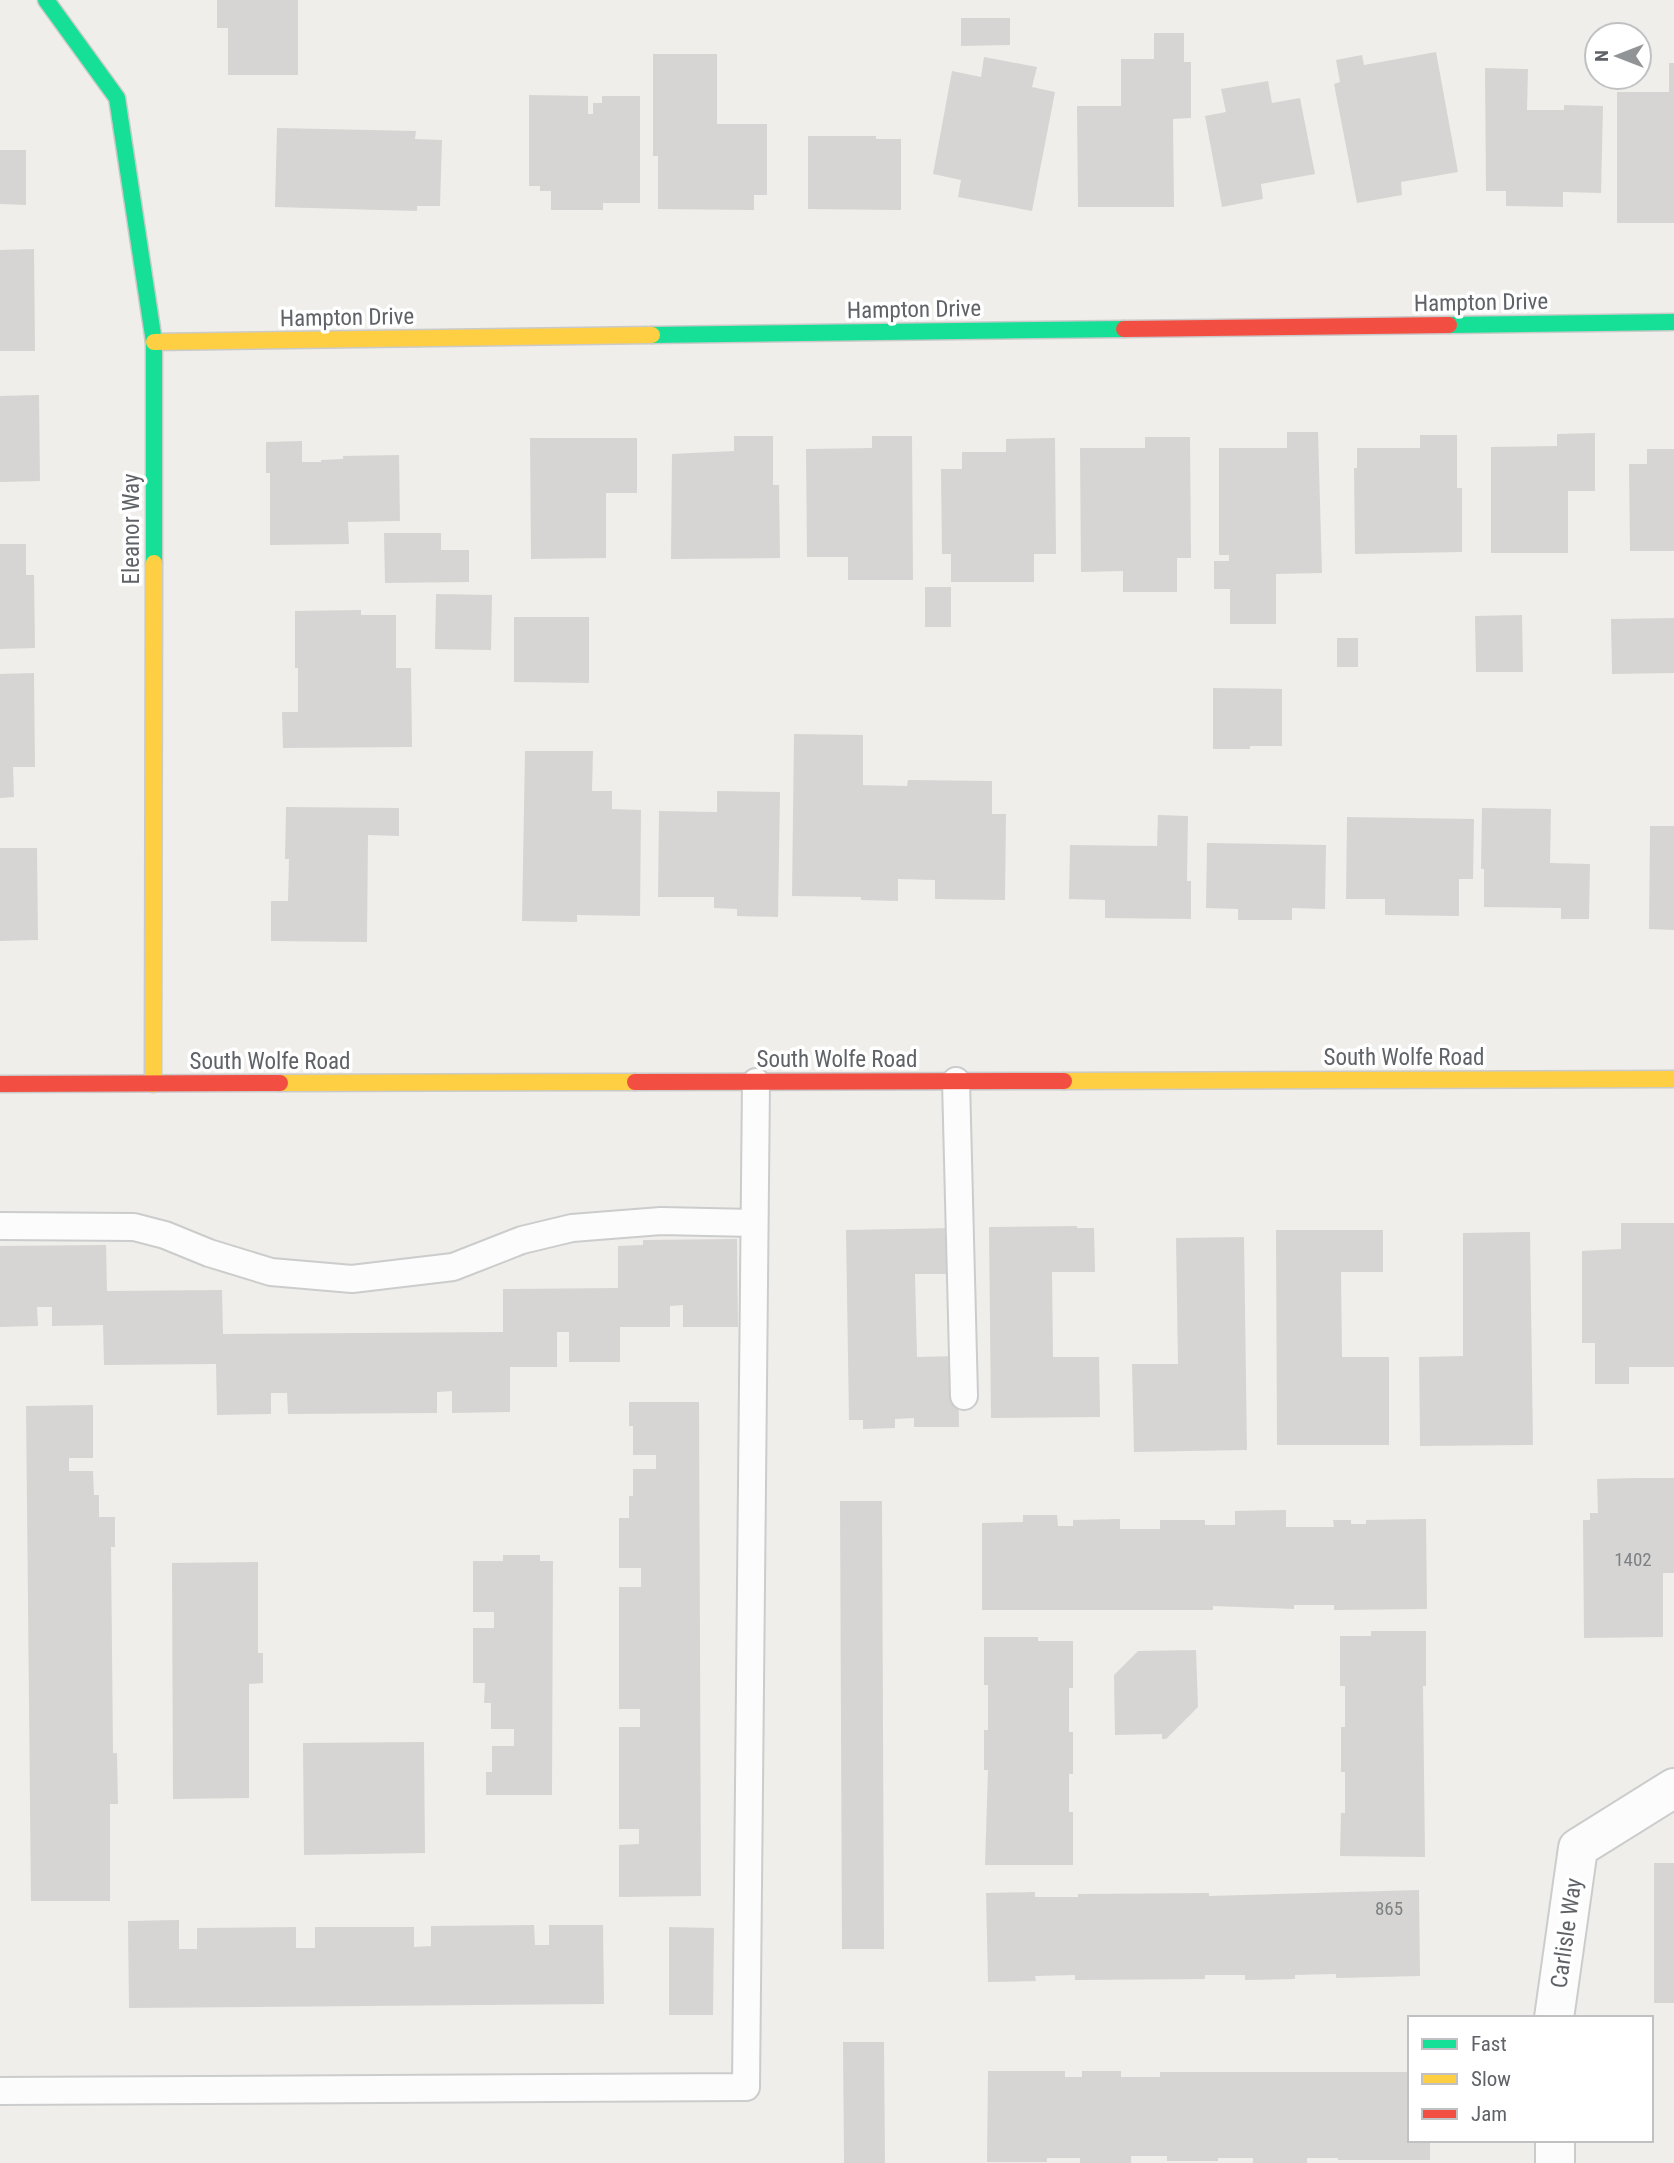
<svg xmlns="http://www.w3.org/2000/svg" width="1674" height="2163" viewBox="0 0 1674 2163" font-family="'Roboto Condensed',sans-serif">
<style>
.building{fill:#d6d5d3}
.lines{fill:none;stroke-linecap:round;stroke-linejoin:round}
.lane-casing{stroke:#cbcccc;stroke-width:30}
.street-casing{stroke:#cbcccc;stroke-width:42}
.fast-casing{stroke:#cacacb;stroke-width:19}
.slow-casing{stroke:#cacacb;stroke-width:19}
.jam-casing{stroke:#cacacb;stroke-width:19}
.lane{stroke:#fdfcfc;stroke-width:26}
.street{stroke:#fdfcfc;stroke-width:38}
.fast{stroke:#16e098;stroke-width:16}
.slow{stroke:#ffcf43;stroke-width:16}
.jam{stroke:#f24e42;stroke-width:16}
.labels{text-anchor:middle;stroke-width:7;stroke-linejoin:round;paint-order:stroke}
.number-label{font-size:19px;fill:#7e8184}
.street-label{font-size:23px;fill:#5f6368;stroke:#fff}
</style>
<rect width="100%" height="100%" fill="#efeeea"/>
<!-- building -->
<g class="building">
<polygon points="217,0 298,0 298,75 228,75 228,28 217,28"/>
<polygon points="961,18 1010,18 1010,45 961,46"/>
<polygon points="1154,33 1184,33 1184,62 1191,62 1191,118 1173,119 1174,207 1078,207 1077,106 1121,106 1121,59 1154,59"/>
<polygon points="1436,52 1458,172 1401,182 1402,195 1357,203 1334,84 1340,82 1336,60 1362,55 1364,65"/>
<polygon points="653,54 717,54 717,124 767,124 767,195 754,195 754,210 658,209 658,156 653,156"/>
<polygon points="984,57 1037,67 1032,87 1055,92 1032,211 958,197 961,180 933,174 952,71 981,77"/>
<polygon points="1669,63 1674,63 1674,223 1617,223 1617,92 1669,92"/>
<polygon points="1485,68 1528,69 1527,110 1564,110 1564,105 1603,106 1601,193 1563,192 1563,207 1506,206 1506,191 1486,191"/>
<polygon points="1268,81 1272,103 1300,98 1315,174 1261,184 1263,199 1222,207 1205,116 1226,112 1221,89"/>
<polygon points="529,95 588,96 588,114 593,114 593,103 602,103 602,96 640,96 640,203 603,203 603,210 551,210 551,191 540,191 540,186 529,186"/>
<polygon points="277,128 416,131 415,139 442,140 440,206 417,206 417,211 275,207"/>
<polygon points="808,136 876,136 876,139 901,139 901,210 808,209"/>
<polygon points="0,150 26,150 26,205 0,204"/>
<polygon points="34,249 35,351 0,351 0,250"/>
<polygon points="39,395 40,481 0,482 0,396"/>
<polygon points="1287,432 1318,432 1322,573 1276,574 1276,624 1230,624 1230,589 1214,589 1214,561 1229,561 1229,555 1219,555 1219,448 1287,448"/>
<polygon points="1595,433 1595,491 1568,491 1568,553 1491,553 1491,447 1557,446 1557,434"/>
<polygon points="1420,435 1457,435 1457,488 1462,488 1462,552 1355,554 1354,468 1357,468 1357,448 1420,448"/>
<polygon points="734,436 773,436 773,485 779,485 780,558 671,559 672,454 734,451"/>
<polygon points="872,436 912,436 913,580 848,580 848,557 807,557 806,449 872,448"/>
<polygon points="1145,437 1190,437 1191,558 1177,558 1177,592 1123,592 1123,571 1081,572 1080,448 1145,448"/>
<polygon points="530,438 637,438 637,493 606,493 606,558 531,559"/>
<polygon points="1055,438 1056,554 1034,554 1034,582 951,582 951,554 942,554 941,469 962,469 962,452 1006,452 1006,439"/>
<polygon points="302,441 302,462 321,462 321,460 343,459 343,456 399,455 400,521 348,522 349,544 270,545 270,473 266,473 266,442"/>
<polygon points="1647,449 1674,449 1674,551 1630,551 1629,464 1647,464"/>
<polygon points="384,533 441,533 441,550 469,550 469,582 385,583"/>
<polygon points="0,544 26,544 26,575 34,575 35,648 0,649"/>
<rect x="925" y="587" width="26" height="40"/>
<polygon points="436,594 492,595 491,650 435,649"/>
<polygon points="361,610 361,615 396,615 396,668 411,668 412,747 283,748 282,712 298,712 298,668 295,668 295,611"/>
<polygon points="1522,615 1523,672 1476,672 1475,616"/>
<polygon points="514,617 589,617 589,683 514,682"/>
<polygon points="1674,618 1674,673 1612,674 1611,619"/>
<rect x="1337" y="638" width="21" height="29"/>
<polygon points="34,673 35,767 13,767 14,797 0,798 0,674"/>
<polygon points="1213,688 1282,689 1282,746 1250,746 1250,749 1213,749"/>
<polygon points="794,734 863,735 863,785 907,786 908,780 992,781 992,814 1006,814 1005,900 935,899 935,880 898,879 898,901 861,900 861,897 792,896"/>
<polygon points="525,751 593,751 592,791 612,791 612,809 641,810 640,916 577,915 577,922 522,921"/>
<polygon points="717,791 780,792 778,917 737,916 737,909 714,908 714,897 658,897 659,811 717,812"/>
<polygon points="286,807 399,808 399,836 368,835 367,942 271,941 271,901 288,901 289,859 285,859"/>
<polygon points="1482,808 1551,809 1550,863 1590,864 1589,919 1561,919 1561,908 1484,907 1484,869 1481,869"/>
<polygon points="1158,815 1188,816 1187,881 1191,881 1191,919 1105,918 1105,900 1069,899 1070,845 1157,846"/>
<polygon points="1347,817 1474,819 1473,879 1459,879 1459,916 1385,915 1385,899 1346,899"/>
<polygon points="1650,826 1674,826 1674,930 1649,929"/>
<polygon points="1207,843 1326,845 1325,909 1292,908 1292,920 1238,920 1238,909 1206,908"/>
<polygon points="0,848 37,848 38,940 0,941"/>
<polygon points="1621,1223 1674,1223 1674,1367 1629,1367 1629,1384 1595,1384 1595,1343 1582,1343 1582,1251 1621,1249"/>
<polygon points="1077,1226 1077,1228 1094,1228 1095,1272 1052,1272 1053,1357 1099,1357 1100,1417 991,1418 989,1227"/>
<polygon points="954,1228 956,1274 915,1274 917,1357 958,1356 959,1427 914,1427 914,1418 895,1419 895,1428 863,1429 863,1420 849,1420 846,1230"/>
<polygon points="1276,1230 1383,1230 1383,1272 1341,1272 1342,1357 1389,1357 1389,1445 1277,1445"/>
<polygon points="1530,1232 1533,1445 1420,1446 1419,1357 1463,1356 1463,1233"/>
<polygon points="1244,1237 1247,1450 1134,1452 1132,1364 1178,1364 1176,1238"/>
<polygon points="737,1239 738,1327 683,1327 683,1305 670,1306 670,1327 620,1327 620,1362 569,1362 569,1332 557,1332 557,1367 510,1367 510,1412 452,1413 452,1391 437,1392 437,1413 288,1414 287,1393 271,1393 271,1414 217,1415 216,1364 104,1365 103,1325 52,1326 52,1307 37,1307 38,1326 0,1327 0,1246 106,1245 107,1291 222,1290 223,1334 503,1332 503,1289 618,1288 618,1246 643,1245 643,1240"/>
<polygon points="629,1402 699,1402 701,1896 619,1897 619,1845 639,1844 639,1829 619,1829 619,1727 640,1727 640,1709 619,1709 619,1587 641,1587 641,1568 619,1568 619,1518 629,1518 629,1496 633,1496 633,1469 656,1469 656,1455 633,1455 633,1426 629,1426"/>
<polygon points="93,1405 93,1458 69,1458 69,1471 93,1471 94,1495 99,1495 99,1517 115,1517 115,1547 111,1547 113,1753 117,1753 118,1804 110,1804 110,1901 31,1901 26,1406"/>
<polygon points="1636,1478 1674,1478 1674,1573 1663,1573 1663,1637 1584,1638 1583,1520 1590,1520 1590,1513 1598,1513 1597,1479"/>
<polygon points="840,1501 882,1501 884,1949 842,1949"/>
<polygon points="1286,1510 1286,1527 1334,1527 1333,1520 1351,1520 1351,1524 1366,1524 1366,1520 1426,1519 1427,1609 1334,1610 1334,1605 1294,1605 1294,1609 1213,1606 1213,1610 982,1610 982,1523 1023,1522 1023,1515 1057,1515 1058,1526 1073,1526 1073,1520 1120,1519 1120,1529 1160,1529 1160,1520 1205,1520 1205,1525 1235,1525 1235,1511"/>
<polygon points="503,1555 540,1555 540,1561 553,1561 552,1795 486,1795 486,1772 492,1772 492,1746 514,1746 514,1729 491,1729 491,1703 484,1703 485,1683 473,1683 473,1628 494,1628 494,1612 473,1612 473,1561 503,1561"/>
<polygon points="258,1562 258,1653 263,1653 263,1683 249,1684 249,1798 173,1799 172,1563"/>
<polygon points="1371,1631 1426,1631 1426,1686 1423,1686 1425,1857 1340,1856 1341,1813 1345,1813 1345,1772 1341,1772 1341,1727 1345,1727 1345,1686 1340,1686 1340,1636 1371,1636"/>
<polygon points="984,1637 1038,1637 1038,1641 1073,1641 1073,1688 1069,1688 1069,1732 1073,1732 1073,1774 1069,1774 1069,1812 1073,1812 1073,1865 985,1865 988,1770 984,1770 984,1730 988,1730 988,1685 984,1685"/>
<polygon points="1196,1650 1198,1707 1166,1739 1162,1739 1162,1734 1115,1735 1114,1675 1138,1651"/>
<polygon points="424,1742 425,1853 304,1855 303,1743"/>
<rect x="1654" y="1863" width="20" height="140"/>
<polygon points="1419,1890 1420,1976 1336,1978 1336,1974 1295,1975 1295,1979 1245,1980 1245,1975 1205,1975 1205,1979 1075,1980 1075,1975 1035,1976 1036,1981 988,1982 986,1893 1035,1892 1035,1897 1078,1897 1078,1894 1209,1893 1209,1896"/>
<polygon points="179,1920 179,1949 197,1949 197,1928 296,1927 296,1948 315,1948 315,1927 414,1927 414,1947 431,1946 431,1926 534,1925 535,1945 549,1945 549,1925 603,1925 604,2004 129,2008 128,1921"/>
<polygon points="669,1927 714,1928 713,2015 669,2015"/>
<polygon points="843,2042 884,2042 885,2163 844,2163"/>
<polygon points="988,2071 1065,2071 1065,2077 1082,2077 1082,2071 1121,2071 1121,2077 1160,2077 1160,2072 1410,2072 1410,2140 1430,2140 1430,2160 1338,2160 1338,2158 1307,2158 1307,2163 1253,2163 1253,2158 1218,2158 1218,2161 1167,2161 1167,2156 1131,2156 1131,2163 1080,2163 1080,2158 1047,2158 1047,2162 987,2162"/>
</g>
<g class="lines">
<!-- lane casing -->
<g class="lane-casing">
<g id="lane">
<polyline points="956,1081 964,1396"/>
<polyline points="0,1226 134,1227 165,1235 209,1253 271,1272 352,1279 453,1267 522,1240 572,1228 661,1221 754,1223"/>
<polyline points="0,2091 746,2087 756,1082"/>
</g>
</g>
<!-- street casing -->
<g class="street-casing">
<g id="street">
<polyline points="1554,2018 1578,1848 1674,1788"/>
<polyline points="1555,2140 1555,2163"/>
</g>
</g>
<!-- fast casing -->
<g class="fast-casing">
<g id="fast">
<polyline points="46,0 117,98 154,342 154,563"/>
<polyline points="1449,325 1674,322"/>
<polyline points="652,335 1124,329"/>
</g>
</g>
<!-- slow casing -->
<g class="slow-casing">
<g id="slow">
<polyline points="154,342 652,335"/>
<polyline points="1064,1081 1674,1079"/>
<polyline points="280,1083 635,1082"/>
<polyline points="153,1084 154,563"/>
</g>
</g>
<!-- jam casing -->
<g class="jam-casing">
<g id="jam">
<polyline points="1124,329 1449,325"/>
<polyline points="635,1082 1064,1081"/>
<polyline points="0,1084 280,1083"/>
</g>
</g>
<!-- lane -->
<use href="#lane" class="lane"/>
<!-- street -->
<use href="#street" class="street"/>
<!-- fast -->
<use href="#fast" class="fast"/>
<!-- slow -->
<use href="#slow" class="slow"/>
<!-- jam -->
<use href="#jam" class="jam"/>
</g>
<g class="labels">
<!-- number labels -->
<g class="number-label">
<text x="1633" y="1566">1402</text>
<text x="1389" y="1915">865</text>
</g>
<!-- street labels -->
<g class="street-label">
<text transform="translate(1481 302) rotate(-1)" y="8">Hampton Drive</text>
<text transform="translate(914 309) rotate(-1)" y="8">Hampton Drive</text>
<text transform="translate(347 317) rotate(-1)" y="8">Hampton Drive</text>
<text transform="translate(131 529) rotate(-90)" y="8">Eleanor Way</text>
<text x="1404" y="1065">South Wolfe Road</text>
<text x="837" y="1067">South Wolfe Road</text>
<text x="270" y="1069">South Wolfe Road</text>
<text transform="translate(1566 1933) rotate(-82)" y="8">Carlisle Way</text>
</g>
</g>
<!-- legend -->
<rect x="1408" y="2016" width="245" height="126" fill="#ffffff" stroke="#bfc1c3" stroke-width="2"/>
<rect x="1422" y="2039" width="35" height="10" fill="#16e098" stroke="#bfc1c3" stroke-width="2"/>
<text x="1471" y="2051" font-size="21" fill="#5f6368">Fast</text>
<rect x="1422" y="2074" width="35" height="10" fill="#ffcf43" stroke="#bfc1c3" stroke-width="2"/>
<text x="1471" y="2086" font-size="21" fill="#5f6368">Slow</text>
<rect x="1422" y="2109" width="35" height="10" fill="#f24e42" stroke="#bfc1c3" stroke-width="2"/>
<text x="1471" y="2121" font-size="21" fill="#5f6368">Jam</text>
<!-- north arrow -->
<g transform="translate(1618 56) rotate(270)"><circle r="33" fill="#ffffff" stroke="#bfc1c3" stroke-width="2"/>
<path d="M0-5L12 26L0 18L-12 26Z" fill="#919496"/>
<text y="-10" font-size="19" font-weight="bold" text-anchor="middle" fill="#5f6368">N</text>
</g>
</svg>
